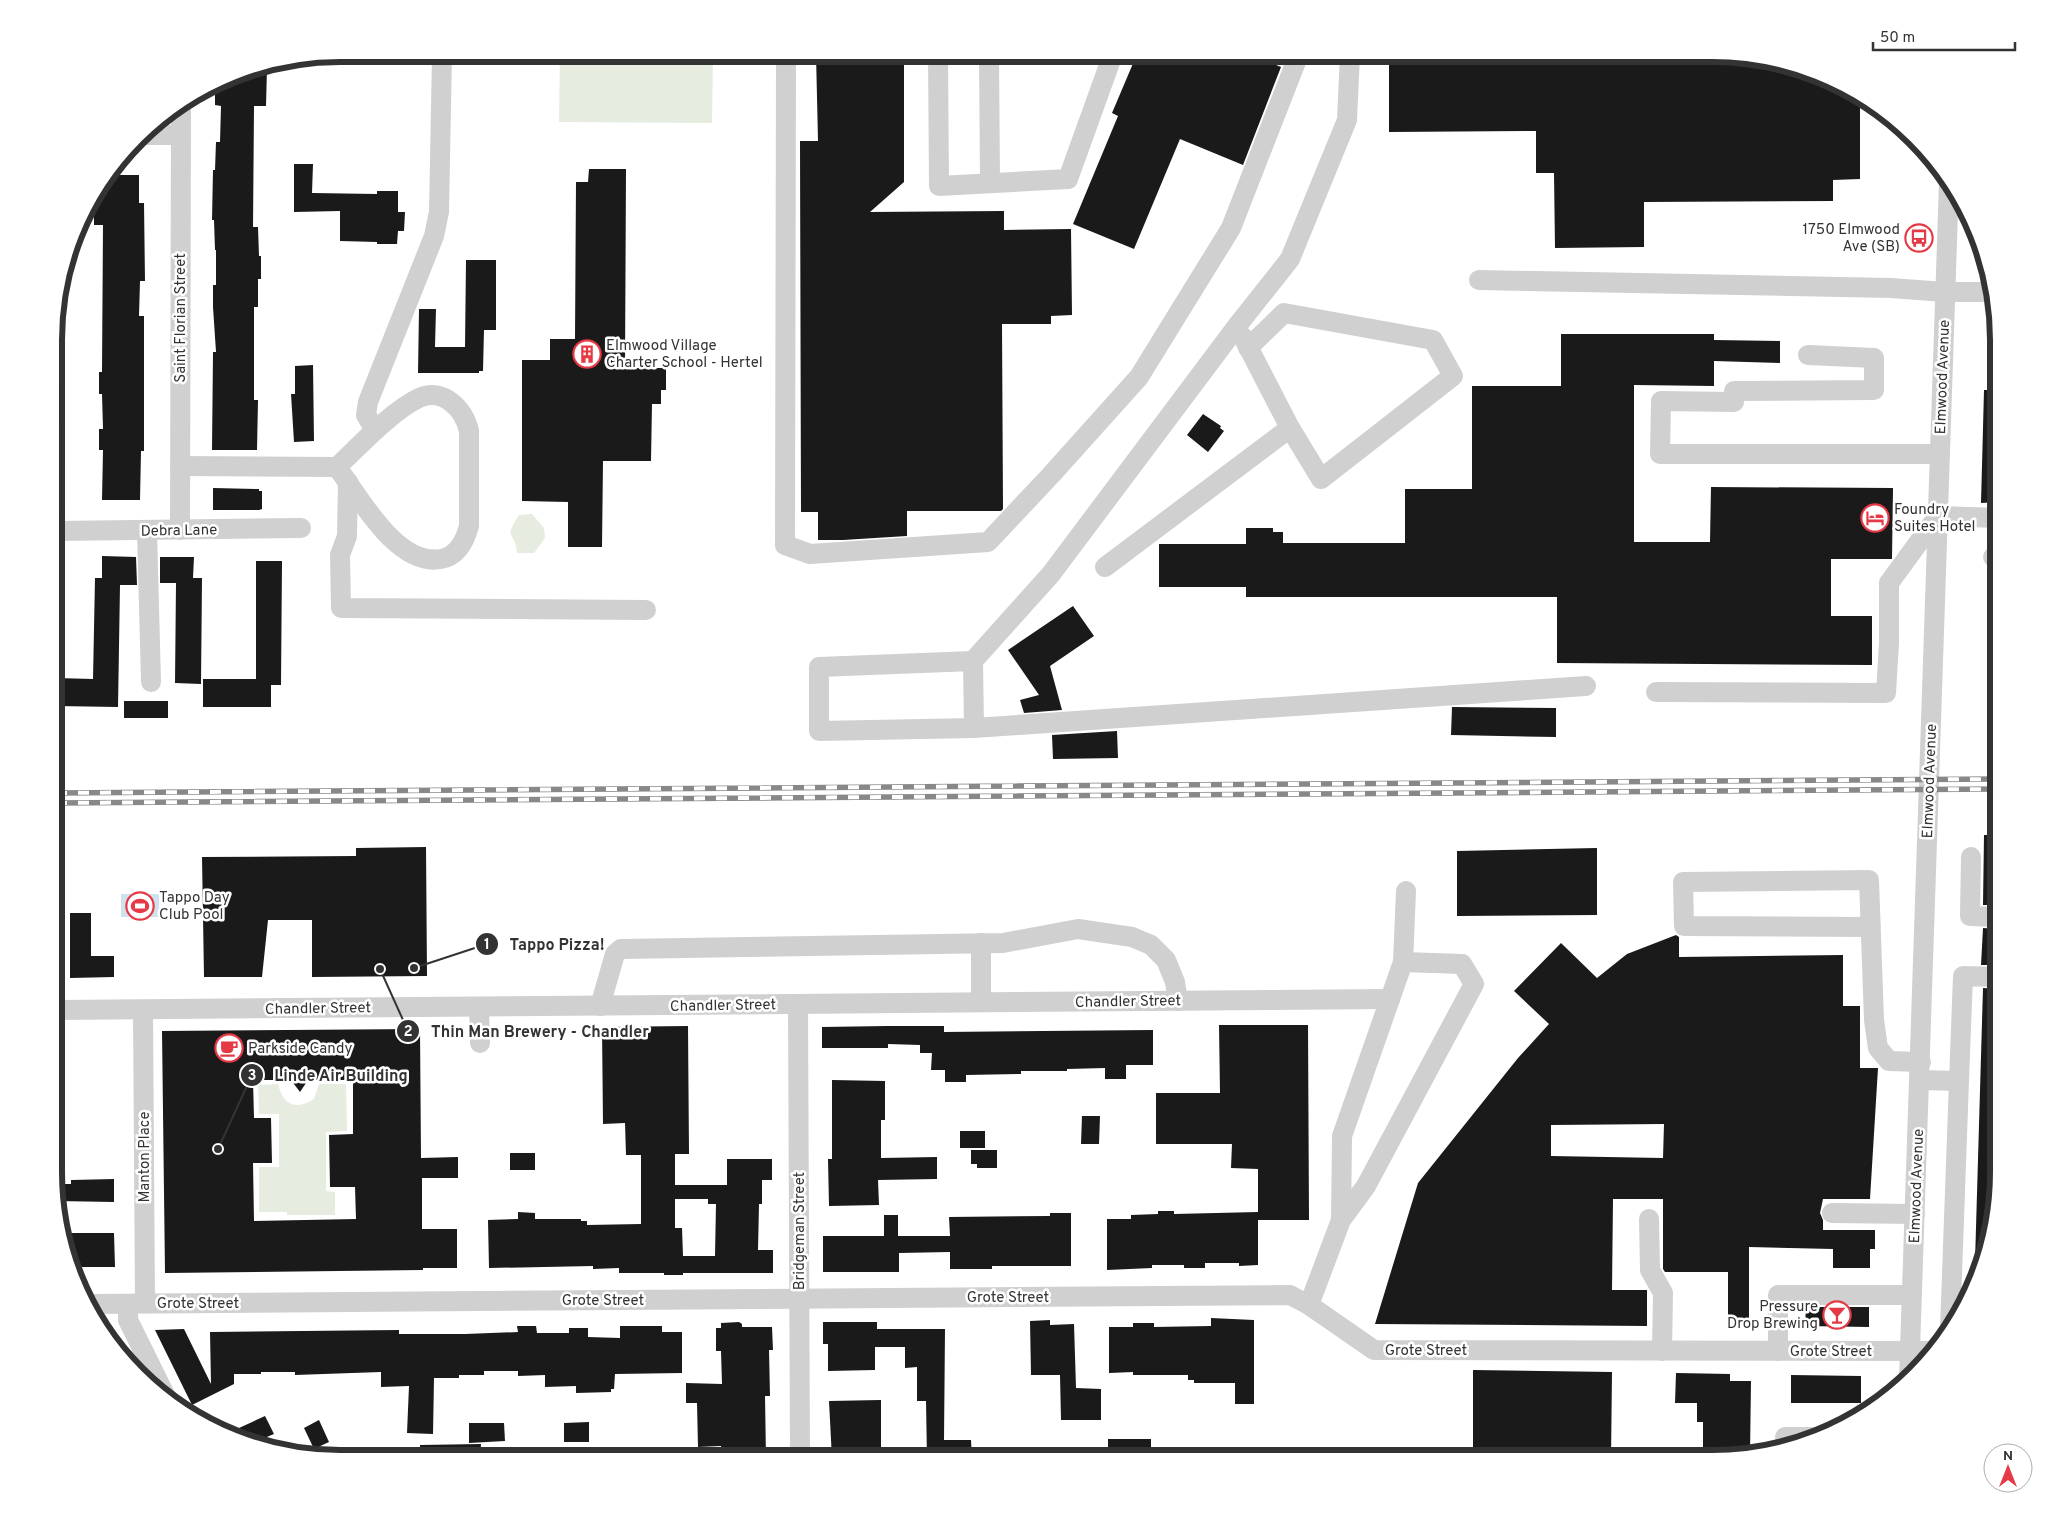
<svg xmlns="http://www.w3.org/2000/svg" width="2053" height="1513" viewBox="0 0 2053 1513" font-family="Overpass,sans-serif">
<style>
.green{fill:#e6ecdf}
.water{fill:#cfe2ee}
.building{fill:#1a1a1a;fill-rule:evenodd}
.lines{fill:none;stroke-linecap:round;stroke-linejoin:round}
.minor{stroke:#d0d0d0;stroke-width:20}
.rail-casing{stroke:#888;stroke-width:5.5}
.rail{stroke:#fff;stroke-width:4;stroke-dasharray:11;stroke-linecap:butt}
.labels{text-anchor:middle;stroke-width:5;stroke-linejoin:round;paint-order:stroke}
.poi-label{font-size:15px;fill:#333;stroke:#fff;text-anchor:start}
.street-label{font-size:15px;fill:#333;stroke:#fff}
.rim{fill:none;stroke:#333;stroke-width:6}
.leader{fill:none;stroke:#333;stroke-width:2}
.callout-dot{fill:#333;stroke:#fff;stroke-width:2}
.mark-label{font-size:15px;text-anchor:middle;font-weight:bold;fill:#fff}
.callout-label{font-size:16px;text-anchor:middle;font-weight:bold;fill:#333;stroke:#fff;stroke-width:5;stroke-linejoin:round;paint-order:stroke}
</style>
<rect width="100%" height="100%" fill="#fff"/>
<!-- green -->
<g class="green">
<polygon points="560,54 713,54 712,123 559,122"/>
<path d="M532,514L544,528L545,538L534,553H517C516,531 502,541 519,515Z"/>
<path d="M278,1084C283,1105 296,1111 314,1099L319,1084H346L347,1131L326,1132V1191L335,1192V1215H287V1212H259V1167H279V1114H259L258,1085Z"/>
</g>
<!-- water -->
<rect class="water" x="121" y="894" width="38" height="23"/>
<!-- building -->
<g class="building">
<polygon points="816,54 904,54 904,182 870,212 1004,211 1004,230 1071,229 1072,315 1051,316 1051,324 1002,324 1003,509 1001,511 907,511 907,536 843,540 818,540 818,512 801,512 800,141 818,141"/>
<polygon points="1137,54 1249,54 1281,67 1243,165 1180,139 1134,249 1073,224 1118,116 1112,113"/>
<polygon points="1389,54 1731,54 1822,75 1860,97 1860,179 1833,180 1833,201 1644,202 1644,247 1555,248 1554,173 1536,173 1536,131 1389,132"/>
<polygon points="267,68 266,106 254,106 253,227 258,227 259,256 261,256 261,279 258,279 258,307 254,307 254,400 258,400 257,450 212,450 213,352 216,352 213,307 213,285 216,285 216,250 215,250 214,220 212,220 213,170 215,170 216,142 220,142 221,106 215,105 215,85 231,75"/>
<polygon points="294,164 313,164 312,193 377,194 377,191 398,191 398,212 405,212 404,231 398,231 397,244 377,244 377,242 340,241 340,211 294,212"/>
<polygon points="589,169 626,169 625,368 666,368 666,390 661,390 661,404 652,404 651,461 603,461 602,547 568,547 568,502 522,501 522,360 550,360 550,339 575,339 576,182 588,182"/>
<polygon points="113,175 139,175 139,203 144,203 145,281 140,281 139,316 144,316 144,451 141,451 140,500 102,500 103,450 99,450 99,429 103,429 102,394 99,394 99,372 102,372 103,225 94,225 94,199"/>
<polygon points="466,260 496,260 496,330 484,330 483,371 479,371 479,373 418,373 419,309 436,309 435,347 465,347"/>
<polygon points="1561,334 1714,334 1714,340 1780,341 1780,363 1714,361 1714,386 1634,385 1634,542 1710,542 1711,487 1893,488 1892,559 1831,559 1831,616 1872,616 1872,665 1557,663 1557,597 1246,597 1246,587 1159,587 1159,544 1246,544 1246,528 1273,528 1273,532 1283,532 1283,543 1405,543 1405,489 1472,489 1472,386 1561,386"/>
<polygon points="313,365 314,441 294,442 291,394 295,394 295,366"/>
<polygon points="1984,390 1999,390 1999,502 1981,503"/>
<polygon points="1203,414 1221,426 1220,428 1224,431 1208,452 1187,435"/>
<polygon points="213,488 259,489 259,491 262,491 262,509 259,510 213,510"/>
<polygon points="102,556 136,557 137,585 120,585 118,707 56,706 56,678 93,679 95,578 102,578"/>
<polygon points="160,557 194,557 193,578 202,578 201,684 175,683 176,583 160,583"/>
<polygon points="256,561 282,561 281,685 271,685 271,707 203,707 203,679 256,679"/>
<polygon points="1073,606 1094,636 1050,666 1062,710 1024,713 1020,700 1039,695 1008,650"/>
<rect x="124" y="701" width="44" height="17"/>
<polygon points="1452,707 1556,708 1556,737 1451,735"/>
<polygon points="1117,731 1118,758 1053,759 1052,735"/>
<polygon points="1984,835 1999,835 1999,905 1983,905"/>
<polygon points="426,847 427,976 312,977 312,920 268,920 262,977 204,977 202,857 356,856 356,848"/>
<polygon points="1597,848 1597,915 1457,916 1457,851"/>
<polygon points="70,913 91,913 91,956 114,956 114,977 70,978"/>
<polygon points="1983,928 1999,929 1999,965 1981,965"/>
<path d="M1676,935L1679,937V957L1843,955V1006H1860V1068H1878L1870,1199H1823L1820,1213L1823,1220V1230H1875V1249H1870V1268H1833V1249L1749,1247V1325H1728V1272H1665L1663,1269V1199H1613L1612,1290H1647V1326L1375,1324L1418,1183L1518,1058L1549,1024L1514,991L1561,943L1597,978L1627,954ZM1664,1124L1663,1158L1551,1156V1125Z"/>
<polygon points="1983,988 1999,989 1999,1191 1982,1263 1975,1262"/>
<polygon points="1219,1025 1308,1025 1309,1220 1258,1220 1258,1169 1231,1168 1232,1144 1156,1144 1156,1093 1220,1093"/>
<path d="M688,1026L689,1154H675V1185H727V1159H772V1180H762V1204H759L758,1250H773V1273H683V1275H664V1273H619V1268L593,1269V1266L489,1268L488,1220L518,1219V1212L535,1213V1219H581V1221H587V1225L641,1224V1155H626L625,1123L603,1124L602,1027ZM675,1199H708V1204H716L715,1256H683L682,1228H675Z"/>
<polygon points="887,1026 944,1026 944,1032 1153,1030 1153,1065 1126,1065 1126,1079 1105,1079 1105,1068 1067,1069 1067,1071 1021,1071 1021,1074 966,1075 966,1082 945,1082 945,1070 931,1070 932,1053 920,1053 920,1045 888,1044 888,1048 822,1048 822,1027"/>
<path d="M420,1029L421,1158L458,1157V1178H422V1229H457V1268H423V1270L165,1273L162,1031ZM253,1080H291L300,1092L308,1080H353V1134L329,1135L330,1187H355L356,1219L254,1221L253,1163H272L271,1118H254Z"/>
<polygon points="832,1080 885,1081 885,1120 881,1120 881,1158 937,1157 937,1179 878,1180 879,1205 829,1206 828,1159 832,1159"/>
<polygon points="1082,1116 1100,1116 1099,1144 1081,1144"/>
<rect x="960" y="1131" width="25" height="17"/>
<polygon points="971,1150 997,1150 997,1168 977,1168 977,1164 971,1164"/>
<rect x="510" y="1153" width="25" height="17"/>
<polygon points="114,1179 114,1202 56,1201 56,1184 71,1184 71,1180"/>
<polygon points="1158,1211 1174,1211 1174,1214 1258,1212 1258,1265 1239,1266 1239,1263 1205,1263 1205,1268 1184,1268 1184,1265 1152,1265 1152,1268 1107,1270 1107,1219 1131,1219 1131,1215 1158,1214"/>
<polygon points="1050,1213 1071,1213 1071,1266 992,1266 992,1269 950,1269 950,1252 899,1253 899,1272 823,1272 823,1236 884,1236 884,1215 898,1215 898,1236 950,1236 949,1217 1050,1216"/>
<polygon points="68,1233 114,1233 115,1267 76,1267 69,1247"/>
<polygon points="1806,1307 1869,1307 1869,1327 1805,1326"/>
<polygon points="1211,1318 1254,1320 1254,1404 1235,1404 1235,1383 1194,1383 1194,1380 1188,1380 1188,1375 1133,1375 1133,1372 1109,1373 1109,1327 1133,1327 1133,1323 1154,1323 1154,1327 1211,1326"/>
<polygon points="1050,1320 1050,1325 1074,1324 1076,1388 1101,1389 1101,1420 1061,1420 1060,1375 1031,1375 1030,1321"/>
<polygon points="739,1322 742,1324 742,1327 772,1327 773,1350 769,1350 770,1396 765,1396 766,1459 721,1459 721,1446 698,1447 697,1403 686,1403 686,1383 722,1384 721,1351 716,1351 716,1328 721,1328 721,1323"/>
<polygon points="823,1322 877,1322 877,1329 945,1329 944,1440 971,1440 972,1458 927,1459 926,1401 917,1401 917,1367 905,1368 905,1347 875,1347 875,1370 828,1371 828,1344 823,1344"/>
<polygon points="517,1326 536,1326 537,1333 569,1333 569,1328 588,1328 588,1337 620,1338 620,1326 662,1326 662,1332 682,1332 682,1373 615,1374 614,1389 611,1389 611,1392 576,1393 576,1386 545,1387 545,1375 518,1376 518,1371 484,1371 484,1375 459,1375 459,1378 434,1378 433,1434 407,1433 409,1386 381,1387 381,1372 295,1375 295,1372 261,1372 261,1374 234,1374 234,1384 192,1405 155,1330 184,1329 211,1384 210,1332 399,1330 399,1334 465,1334 518,1332"/>
<polygon points="1473,1370 1612,1372 1611,1459 1473,1459"/>
<polygon points="1676,1373 1730,1374 1730,1381 1751,1381 1750,1454 1703,1459 1703,1422 1697,1422 1697,1403 1675,1403"/>
<polygon points="1791,1375 1861,1376 1861,1403 1791,1403"/>
<polygon points="881,1400 881,1459 832,1459 829,1401"/>
<polygon points="265,1416 274,1434 262,1439 266,1448 248,1444 228,1433"/>
<polygon points="319,1420 329,1442 314,1449 304,1428"/>
<polygon points="589,1422 589,1442 564,1442 564,1423"/>
<polygon points="469,1423 504,1423 505,1441 469,1443"/>
<polygon points="1108,1439 1151,1439 1151,1459 1108,1457"/>
<polygon points="481,1444 480,1459 420,1459 420,1445"/>
</g>
<g class="lines">
<!-- minor -->
<g class="minor">
<polyline points="786,54 785,545 810,554 988,542 1051,475 1139,377 1231,228 1299,54"/>
<polyline points="938,54 939,186 1068,179 1113,54"/>
<polyline points="989,54 990,183"/>
<polyline points="144,135 181,135"/>
<polyline points="1479,280 1891,288 1945,292 1991,292"/>
<polyline points="1248,348 1284,313 1433,340 1453,376 1321,479 1290,428"/>
<polyline points="1808,355 1874,358 1874,390 1734,391 1734,402 1661,401 1660,454 1940,454"/>
<polyline points="375,430 366,415 368,402 434,236 439,212 442,54"/>
<path d="M180,466L337,467C358,447 393,410 419,398C443,387 464,409 469,431V526C465,541 458,556 441,559C397,567 360,498 337,467"/>
<polyline points="348,482 347,536 340,555 341,608 646,610"/>
<polyline points="1938,516 1999,518"/>
<polyline points="180,530 181,107"/>
<polyline points="56,531 301,528"/>
<polyline points="147,531 151,682"/>
<polyline points="1993,557 1999,557"/>
<polyline points="1105,567 1290,428 1243,337"/>
<polyline points="1999,655 1999,679"/>
<polyline points="973,661 819,667 819,731 974,728 973,661 1051,574 1237,326 1290,259 1347,120 1350,54"/>
<polyline points="1656,692 1886,693 1889,643 1889,583 1938,516"/>
<polyline points="974,728 1586,686"/>
<polyline points="1971,857 1970,916 1999,917"/>
<polyline points="1871,927 1684,926 1683,882 1869,880 1874,1020 1878,1048 1889,1061 1921,1062"/>
<polyline points="981,943 981,1002"/>
<polyline points="1403,962 1406,891"/>
<polyline points="798,1004 800,1459"/>
<polyline points="600,1006 615,954 621,949 1003,943 1078,929 1132,937 1151,945 1166,960 1175,982 1178,1001"/>
<polyline points="479,1007 480,1043"/>
<polyline points="56,1010 1390,999"/>
<polyline points="143,1010 145,1303"/>
<polyline points="1920,1080 1959,1081 1963,976 1999,977"/>
<polyline points="1832,1213 1915,1214"/>
<polyline points="1649,1219 1650,1270 1663,1293 1662,1351"/>
<polyline points="88,1304 1290,1295 1309,1305 1374,1350 1937,1351"/>
<polyline points="128,1304 128,1320 168,1401"/>
<polyline points="1309,1305 1341,1220 1366,1186 1474,984 1462,964 1403,962 1342,1136 1341,1220"/>
<polyline points="1950,1329 1959,1081"/>
<polyline points="1778,1351 1778,1295 1912,1295"/>
<polyline points="1909,1380 1949,182"/>
<polyline points="1785,1437 1820,1437"/>
</g>
<!-- rail casing -->
<g class="rail-casing">
<g id="rail">
<polyline points="56,793 1999,779"/>
<polyline points="56,803 1999,789"/>
</g>
</g>
<!-- rail -->
<use href="#rail" class="rail"/>
</g>
<!-- icons -->
<defs>
<g id="bus-ring" transform="scale(1.4375)"><circle r="9.5" fill="#fff" stroke="#e63946" stroke-width="1.5"/><path d="M-5-6H5V4H4V6H2V4H-2V6H-4V4H-5ZM-3.5-4V0h7V-4ZM-3.5 1.2v1.5H-2V1.2ZM2 1.2v1.5H3.5V1.2Z" fill="#e63946"/></g>
<g id="building-ring" transform="scale(1.4375)"><circle r="9.5" fill="#fff" stroke="#e63946" stroke-width="1.5"/><path d="M-4-6H4V6H1V3H-1V6H-4ZM-2.5-4.3h1.7v1.8h-1.7ZM.8-4.3h1.7v1.8H.8ZM-2.5-1h1.7V.8h-1.7ZM.8-1h1.7V.8H.8Z" fill="#e63946"/></g>
<g id="hotel-ring" transform="scale(1.4375)"><circle r="9.5" fill="#fff" stroke="#e63946" stroke-width="1.5"/><path d="M-6-4.5h1.5V1H6V5H4.5V3h-9V5H-6ZM-4 0a1.8 1.8 0 1 1 3.6 0ZM.5 0V-2.5h3Q6-2.5 6 0Z" fill="#e63946"/></g>
<g id="stadium-ring" transform="scale(1.4375)"><circle r="9.5" fill="#fff" stroke="#e63946" stroke-width="1.5"/><path d="M0-5a6.5 5 0 1 0 0 10a6.5 5 0 1 0 0-10ZM-3.5-1.8h7v3.6h-7Z" fill="#e63946"/></g>
<g id="cafe-ring" transform="scale(1.4375)"><circle r="9.5" fill="#fff" stroke="#e63946" stroke-width="1.5"/><path d="M-5.5-4.5H6V0H3Q3 3.5 0 3.5H-2.5Q-5.5 3.5-5.5 0ZM3-3.2v2h1.7v-2ZM-6 4.5H4V6H-6Z" fill="#e63946"/></g>
<g id="bar-ring" transform="scale(1.4375)"><circle r="9.5" fill="#fff" stroke="#e63946" stroke-width="1.5"/><path d="M-6-5H6L.8 .8V4.5H3.5V6h-7V4.5H-.8V.8Z" fill="#e63946"/></g>
</defs>
<g fill-rule="evenodd">
<use href="#bus-ring" x="1919" y="238"/>
<use href="#building-ring" x="587" y="354"/>
<use href="#hotel-ring" x="1875" y="518"/>
<use href="#stadium-ring" x="140" y="906"/>
<use href="#cafe-ring" x="229" y="1048"/>
<use href="#bar-ring" x="1837" y="1315"/>
</g>
<g class="labels">
<!-- poi labels -->
<g class="poi-label">
<text x="1900" y="234" text-anchor="end">1750 Elmwood<tspan x="1900" dy="17">Ave (SB)</tspan></text>
<text x="606" y="350">Elmwood Village<tspan x="606" dy="17">Charter School - Hertel</tspan></text>
<text x="1894" y="514">Foundry<tspan x="1894" dy="17">Suites Hotel</tspan></text>
<text x="159" y="902">Tappo Day<tspan x="159" dy="17">Club Pool</tspan></text>
<text x="248" y="1053">Parkside Candy</text>
<text x="1818" y="1311" text-anchor="end">Pressure<tspan x="1818" dy="17">Drop Brewing</tspan></text>
</g>
<!-- street labels -->
<g class="street-label">
<text transform="translate(180 318) rotate(-90)" y="5">Saint Florian Street</text>
<text transform="translate(1942 377) rotate(-88)" y="5">Elmwood Avenue</text>
<text transform="translate(179 530) rotate(-1)" y="5">Debra Lane</text>
<text transform="translate(1929 781) rotate(-88)" y="5">Elmwood Avenue</text>
<text transform="translate(1128 1001) rotate(-1)" y="5">Chandler Street</text>
<text transform="translate(723 1005) rotate(-1)" y="5">Chandler Street</text>
<text transform="translate(318 1008) rotate(-1)" y="5">Chandler Street</text>
<text transform="translate(144 1157) rotate(-90)" y="5">Manton Place</text>
<text transform="translate(1916 1186) rotate(-88)" y="5">Elmwood Avenue</text>
<text transform="translate(799 1231) rotate(-90)" y="5">Bridgeman Street</text>
<text x="1008" y="1302">Grote Street</text>
<text x="603" y="1305">Grote Street</text>
<text x="198" y="1308">Grote Street</text>
<text x="1426" y="1355">Grote Street</text>
<text x="1831" y="1356">Grote Street</text>
</g>
</g>
<!-- crop -->
<path d="M0 0H2053V1513H0ZM340 62H1712A278 278 0 0 1 1990 340V1172A278 278 0 0 1 1712 1450H340A278 278 0 0 1 62 1172V340A278 278 0 0 1 340 62Z" fill="#fff" fill-rule="evenodd"/>
<path class="rim" d="M340 62H1712A278 278 0 0 1 1990 340V1172A278 278 0 0 1 1712 1450H340A278 278 0 0 1 62 1172V340A278 278 0 0 1 340 62Z"/>
<!-- callouts -->
<path class="leader" d="M414 968L487 944M380 969L408 1031M218 1149L252 1075"/>
<g class="callout-dot">
<circle cx="414" cy="968" r="5"/>
<circle cx="380" cy="969" r="5"/>
<circle cx="218" cy="1149" r="5"/>
<circle cx="487" cy="944" r="12"/>
<circle cx="408" cy="1031" r="12"/>
<circle cx="252" cy="1075" r="12"/>
</g>
<g class="mark-label">
<text x="487" y="949">1</text>
<text x="408" y="1036">2</text>
<text x="252" y="1080">3</text>
</g>
<g class="callout-label">
<text x="557" y="950">Tappo Pizza!</text>
<text x="540" y="1037">Thin Man Brewery - Chandler</text>
<text x="341" y="1081">Linde Air Building</text>
</g>
<!-- north arrow -->
<g transform="translate(2008 1468)"><circle r="24" fill="#ffffff" stroke="#adadad"/>
<path d="M0-4L9 19L0 12L-9 19Z" fill="#e63946"/>
<text y="-8" font-size="14" font-weight="bold" text-anchor="middle" fill="#333333">N</text>
</g>
<!-- scale -->
<path d="M1873 42v8h142v-8" fill="none" stroke="#333333" stroke-width="2.5"/>
<text x="1880" y="42" font-size="15" fill="#333333" stroke="#ffffff" stroke-width="4" paint-order="stroke">50 m</text>
</svg>
